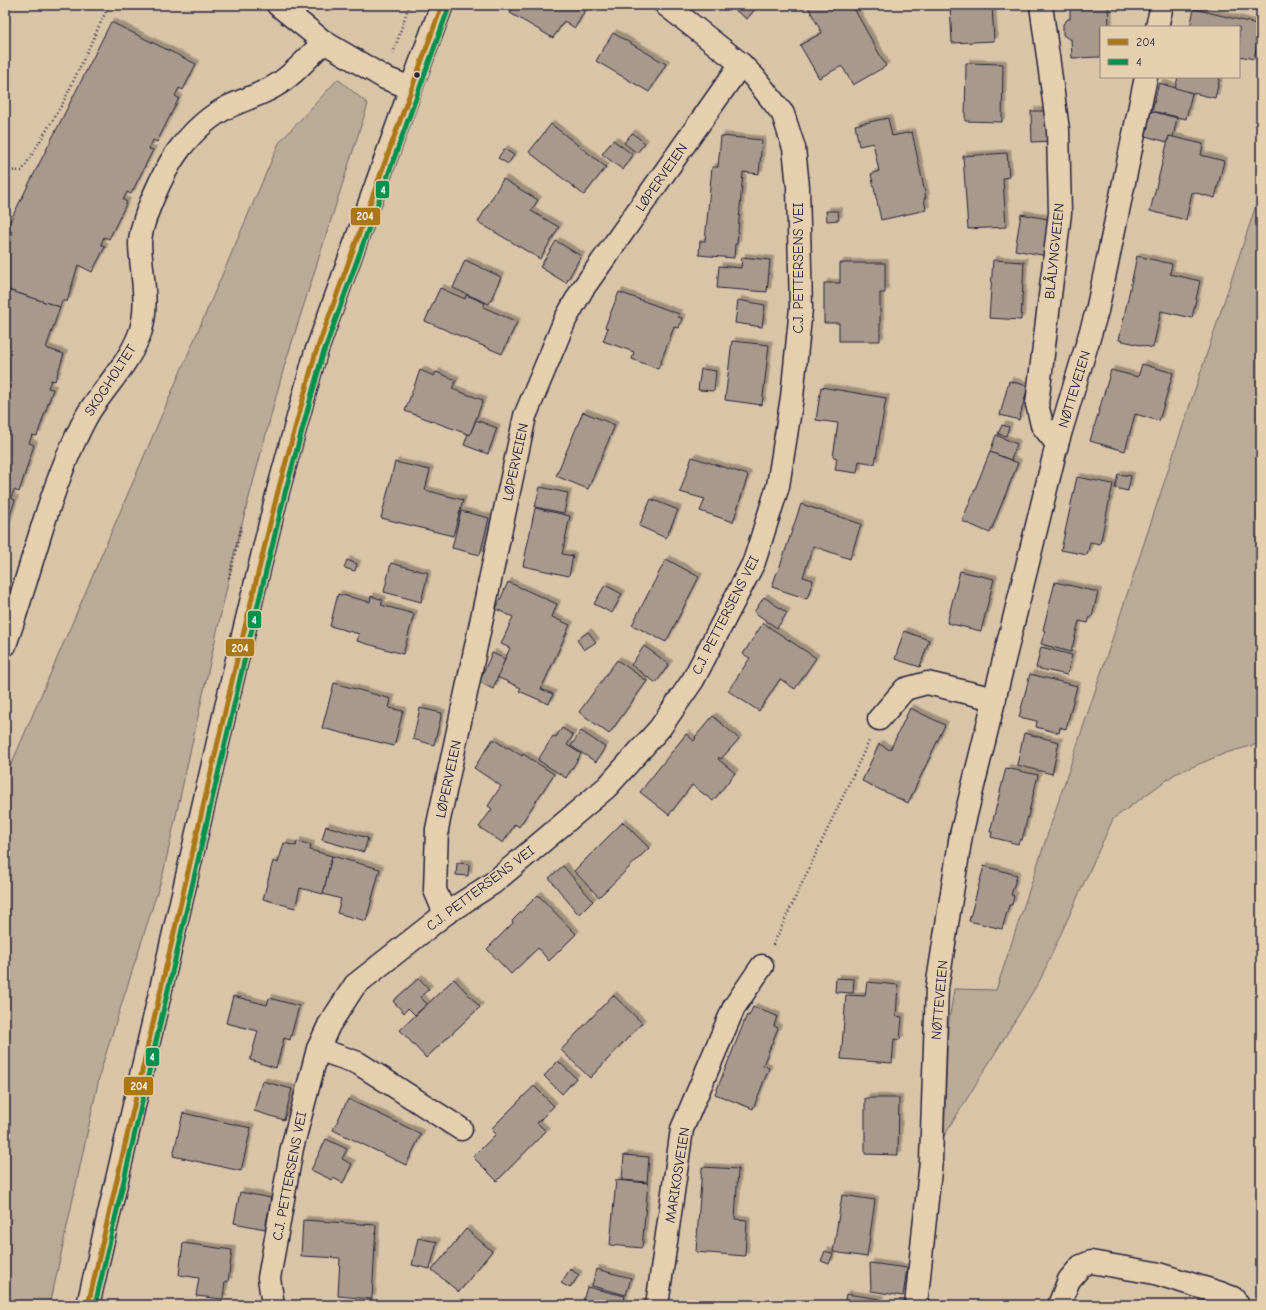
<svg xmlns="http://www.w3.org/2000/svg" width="1266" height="1310" viewBox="0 0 1266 1310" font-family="'Comic Neue',sans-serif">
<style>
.green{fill:#bbaa96;stroke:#6e6668}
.building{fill:#a9998c;stroke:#22223b;filter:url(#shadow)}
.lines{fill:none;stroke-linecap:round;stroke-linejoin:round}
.minor-casing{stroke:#22223b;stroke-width:25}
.path{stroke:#22223b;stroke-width:2.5;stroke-dasharray:1 3;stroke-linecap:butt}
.minor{stroke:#e6cfaf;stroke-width:22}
.bus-1-casing{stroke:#e6cfaf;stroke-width:8}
.bus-2-casing{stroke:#e6cfaf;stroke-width:8}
.bus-1{stroke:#ac7815;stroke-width:5}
.bus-2{stroke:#05924e;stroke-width:5}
.bus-dot{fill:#22223b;stroke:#e6cfaf;stroke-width:1.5}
.labels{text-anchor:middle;stroke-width:3;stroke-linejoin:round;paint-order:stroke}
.street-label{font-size:14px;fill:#22223b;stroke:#e6cfaf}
.line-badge{stroke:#e6cfaf;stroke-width:1.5}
.badge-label{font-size:11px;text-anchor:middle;font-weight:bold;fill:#fff}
</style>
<defs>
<filter id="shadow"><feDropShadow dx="3.5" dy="-3.5" stdDeviation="0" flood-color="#0004"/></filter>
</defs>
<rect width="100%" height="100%" fill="#dac4a8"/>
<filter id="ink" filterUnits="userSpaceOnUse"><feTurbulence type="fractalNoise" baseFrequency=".025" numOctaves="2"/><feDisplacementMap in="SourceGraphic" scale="8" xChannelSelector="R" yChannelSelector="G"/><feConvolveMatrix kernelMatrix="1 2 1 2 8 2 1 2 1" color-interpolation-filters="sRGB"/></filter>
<g filter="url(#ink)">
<!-- green -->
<g class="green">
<polygon points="338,79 368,104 284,367 236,546 163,874 101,1069 50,1305 5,1305 5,779 279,143"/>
<polygon points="1261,190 1261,743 1226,753 1175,774 1113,819 1040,980 944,1136 948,1028 954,989 996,990"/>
</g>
<!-- building -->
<g class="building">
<polygon points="515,5 588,5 575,28 564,21 553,38 510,13"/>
<polygon points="728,5 758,5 747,19"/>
<polygon points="807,5 852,5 886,66 853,85 842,66 819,78 800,45 822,33"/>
<polygon points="950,5 992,5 994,41 952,43"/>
<polygon points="1070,5 1108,5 1109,27 1101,27 1101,57 1072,58 1071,39 1069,39 1063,35 1063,24 1068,19 1070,19"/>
<polygon points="1194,9 1261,25 1254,59 1239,56 1239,27 1190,27"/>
<polygon points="111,22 196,64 183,90 179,88 175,96 179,98 157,142 153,140 149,149 153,150 131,194 127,192 123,200 127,202 109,239 104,237 101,244 105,247 92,272 78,265 67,302 62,300 60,307 5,289 5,252 12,232 6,229"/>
<polygon points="613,33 666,64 649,92 596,61"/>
<polygon points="966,63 1003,64 1002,122 965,121"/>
<polygon points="1178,77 1220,77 1215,98 1175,89"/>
<polygon points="1159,83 1192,93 1186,119 1152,111"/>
<polygon points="1031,111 1053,111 1053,141 1032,142"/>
<polygon points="1151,111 1177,118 1173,137 1169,136 1167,142 1145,136"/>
<polygon points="888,118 892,136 912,132 926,198 924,198 926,210 881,220 871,174 879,171 873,143 859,146 855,125"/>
<polygon points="551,124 606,167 584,195 529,152"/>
<polygon points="632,133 645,143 637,153 624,143"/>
<polygon points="721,136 762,140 759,174 743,172 737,244 735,244 734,258 699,255 700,241 705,241 712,167 718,167"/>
<polygon points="1169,136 1203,144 1201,155 1224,161 1215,198 1192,192 1186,220 1150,211"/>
<polygon points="613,140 633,155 623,170 602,154"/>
<polygon points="504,149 514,155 508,164 498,158"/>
<polygon points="1007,153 1009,177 1003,178 1006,227 968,229 963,156"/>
<polygon points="503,179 538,200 531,211 559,227 540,259 478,222"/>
<polygon points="826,211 838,211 839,220 827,221"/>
<polygon points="1021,214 1053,220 1047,256 1015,250"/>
<polygon points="556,241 581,256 566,283 540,267"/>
<polygon points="1137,256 1172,264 1170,274 1200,281 1192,318 1161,311 1153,348 1119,340"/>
<polygon points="742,257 770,260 767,292 717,288 719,266 741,268"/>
<polygon points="465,260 501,277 489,304 453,288"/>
<polygon points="993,260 1024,262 1021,320 989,318"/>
<polygon points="840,263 885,263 885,293 880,293 880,341 839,341 839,323 824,323 824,283 840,283"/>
<polygon points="440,288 465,299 466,295 485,303 483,307 517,322 502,354 425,321"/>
<polygon points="5,289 60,307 46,348 64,354 55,381 51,380 48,388 53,389 37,436 32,435 29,443 34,445 19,492 14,490 11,498 15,500 5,531"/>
<polygon points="619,292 679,314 678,317 682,318 679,328 674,327 658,369 632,359 634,352 603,341 608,328 605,327"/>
<polygon points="738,300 765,305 762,327 735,323"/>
<polygon points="732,341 769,345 762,405 725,400"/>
<polygon points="1142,364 1173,373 1159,421 1135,414 1125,451 1090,441 1111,370 1138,377"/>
<polygon points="701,369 716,371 714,391 698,390"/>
<polygon points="420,370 434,376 436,372 456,380 452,389 483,400 470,435 405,411"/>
<polygon points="1009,381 1028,386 1019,420 1000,415"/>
<polygon points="821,387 886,398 875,464 859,461 857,473 835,470 837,458 833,457 838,423 816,420"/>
<polygon points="583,412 615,425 588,489 556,476"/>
<polygon points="476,420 497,428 488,454 464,445 468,434 470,435"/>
<polygon points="1002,425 1009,427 1006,436 998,434"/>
<polygon points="996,435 1017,444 1011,460 990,452"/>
<polygon points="990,452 1018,463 990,533 962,521"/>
<polygon points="692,457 748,475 733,522 700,511 705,499 680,492"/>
<polygon points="395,462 430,470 425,490 463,500 453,536 381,518"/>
<polygon points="1118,474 1131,476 1128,491 1115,488"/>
<polygon points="1077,477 1113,484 1100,544 1090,542 1087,555 1061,550"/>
<polygon points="540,487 568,493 564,513 535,507"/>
<polygon points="651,499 678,510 666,538 639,526"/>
<polygon points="801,504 861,524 850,559 813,546 803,577 813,580 807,599 772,587 777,572 778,572"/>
<polygon points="535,508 570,516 562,554 573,556 569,576 523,566"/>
<polygon points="461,511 489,518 480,555 452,548"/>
<polygon points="666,559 699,577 666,642 632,625"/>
<polygon points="347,560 357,564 355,571 344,568"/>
<polygon points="391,563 428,573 421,602 384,592"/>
<polygon points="960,571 994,579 981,631 947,623"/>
<polygon points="508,582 557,604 552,617 570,625 541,689 553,694 549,704 519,691 521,688 497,677 510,648 501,644 513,617 496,609"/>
<polygon points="1055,582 1098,592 1092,617 1090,617 1088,623 1079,621 1071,652 1041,644 1045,631 1043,630"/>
<polygon points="605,585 622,594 612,613 594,604"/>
<polygon points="338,594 370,602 371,596 383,600 381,605 414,614 403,654 357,641 359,634 330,626"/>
<polygon points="764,597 787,613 777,628 754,612"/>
<polygon points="763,623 816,658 795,689 780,679 759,711 728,691 750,658 743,654"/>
<polygon points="904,631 929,640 920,667 895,659"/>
<polygon points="588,632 596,642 584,650 577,640"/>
<polygon points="644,646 669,664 656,683 631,665"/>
<polygon points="1041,647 1072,655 1067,675 1036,668"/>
<polygon points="492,653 505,659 493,689 479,682"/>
<polygon points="617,660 647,681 609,734 579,712"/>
<polygon points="1030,674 1077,686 1066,729 1060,727 1059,733 1036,727 1037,721 1019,717"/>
<polygon points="334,683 391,699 389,708 403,711 394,746 322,728"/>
<polygon points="420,708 442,713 434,745 413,739"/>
<polygon points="910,708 945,725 908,803 862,781 879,744 890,750"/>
<polygon points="713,716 739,739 721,759 719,757 718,759 735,773 713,801 692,785 669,815 640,792 686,734 694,741 696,738 695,737"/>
<polygon points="562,728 573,735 567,745 581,754 566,778 538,760 553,736 556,737"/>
<polygon points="581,731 605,747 596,762 571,746"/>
<polygon points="1024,733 1059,742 1052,774 1017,765"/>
<polygon points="493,739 507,748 508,747 522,756 523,754 554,774 519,827 515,824 503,843 479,827 492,809 488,806 501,786 474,768"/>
<polygon points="1006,768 1038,775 1022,840 1020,839 1018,844 991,837 992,832 990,832"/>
<polygon points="623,822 649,848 599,897 574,871"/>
<polygon points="326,826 368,838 364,852 322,840"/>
<polygon points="297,841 311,845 310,850 332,856 323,894 300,888 295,908 263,899 273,861 278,863 284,843 296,846"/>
<polygon points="332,856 380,869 366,921 337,913 341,899 323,894"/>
<polygon points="457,863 469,864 468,876 456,875"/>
<polygon points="563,866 593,901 579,915 549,878"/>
<polygon points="984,866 1017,875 1011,895 1014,896 1012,905 1009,905 1002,929 969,921"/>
<polygon points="538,895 576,934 549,961 538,948 511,974 487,949 513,923 512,921"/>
<polygon points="419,978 429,989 420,997 427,1004 415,1015 408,1008 404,1013 393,1001"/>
<polygon points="836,978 854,979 853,993 835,992"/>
<polygon points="454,979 480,1007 426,1058 400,1030"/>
<polygon points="867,982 898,985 896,1016 902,1017 900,1040 894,1039 892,1063 841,1059 846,995 865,996"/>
<polygon points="613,995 642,1023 590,1078 561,1050"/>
<polygon points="233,996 267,1005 269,998 299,1006 290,1040 284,1038 276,1068 250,1060 258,1031 226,1023"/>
<polygon points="753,1007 777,1016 774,1026 778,1028 763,1065 769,1068 753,1109 715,1094 747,1015 749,1016"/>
<polygon points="558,1061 576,1078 562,1094 544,1076"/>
<polygon points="262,1081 292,1089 284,1120 254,1111"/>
<polygon points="534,1086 554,1106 537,1123 546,1131 497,1181 473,1157 496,1134 491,1129"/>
<polygon points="865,1098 899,1098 898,1155 865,1154"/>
<polygon points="348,1099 421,1134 406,1165 333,1130"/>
<polygon points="183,1113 251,1128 241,1171 173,1156"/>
<polygon points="326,1139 347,1149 342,1159 352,1164 343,1183 333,1178 332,1180 311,1170"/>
<polygon points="624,1155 649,1157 647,1182 622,1180"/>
<polygon points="702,1167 738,1169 735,1219 747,1220 745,1256 696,1252"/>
<polygon points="616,1180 648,1183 642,1248 610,1245"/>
<polygon points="240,1192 271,1198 265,1229 234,1223"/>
<polygon points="842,1195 875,1200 867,1257 833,1252"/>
<polygon points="303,1220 376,1225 372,1299 338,1296 340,1258 301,1256"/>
<polygon points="466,1229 492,1251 459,1292 432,1270"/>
<polygon points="418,1238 437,1242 430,1269 412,1265"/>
<polygon points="183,1243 232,1250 228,1282 225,1281 223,1299 196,1296 199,1278 179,1275"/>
<polygon points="825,1251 833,1254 829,1264 821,1261"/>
<polygon points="870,1263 907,1268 903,1296 871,1291"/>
<polygon points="570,1269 579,1275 570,1288 561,1283"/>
<polygon points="596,1269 631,1278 626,1295 592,1286"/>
<polygon points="587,1287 625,1296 623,1305 582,1305"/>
<polygon points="846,1294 880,1299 879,1305 844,1305"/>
</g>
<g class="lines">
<!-- minor casing -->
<g class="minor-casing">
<g id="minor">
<polyline points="278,5 324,42 385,78 411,88"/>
<polyline points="1041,5 1058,130 1060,213 1037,404 1042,425 1057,444"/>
<polyline points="1157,27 1162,5"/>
<path d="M5,645C29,578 44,509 73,444C78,433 83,422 89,412C107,384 131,361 141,330C149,302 141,272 140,244C140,221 164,170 178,151C191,134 207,118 226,108C242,100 260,95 275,86C294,75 308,57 324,42"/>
<polyline points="879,719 905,689 927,683 995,699"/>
<polyline points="445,914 435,890 437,829 525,416 565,320 582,290 741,64"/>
<polyline points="318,1049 358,1063 461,1129"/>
<polyline points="88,1305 236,664 278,491 315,355 411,88 442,5"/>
<polyline points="273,1305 269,1278 292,1148 318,1049 329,1025 355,985 445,914 493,883 607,787 660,728 693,680 754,562 778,486 792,397 801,308 798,187 794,148 783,114 754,77 741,64 666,5"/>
<polyline points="657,1305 682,1129 734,1007 762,966"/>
<polyline points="916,1305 931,1161 937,988 961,835 1057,444 1097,311 1146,77"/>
<polyline points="1059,1305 1069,1280 1081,1266 1091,1262 1155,1273 1220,1293 1233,1298 1238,1305"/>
</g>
</g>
<!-- path -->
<g class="path">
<polyline points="393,54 409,5"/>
<polyline points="5,170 22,171 63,103 109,5"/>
<polyline points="229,578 242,524"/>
<polyline points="773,945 869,741"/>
</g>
<!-- minor -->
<use href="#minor" class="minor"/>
<!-- bus-1 casing -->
<g class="bus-1-casing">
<polyline id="bus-1" points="88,1305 236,664 278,491 315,355 442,5"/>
</g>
<!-- bus-2 casing -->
<g class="bus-2-casing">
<polyline id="bus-2" points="95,1305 243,666 285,493 322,357 449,7"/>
</g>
<!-- bus-1 -->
<use href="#bus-1" class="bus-1"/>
<!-- bus-2 -->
<use href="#bus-2" class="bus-2"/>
</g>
</g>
<!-- markers -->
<circle class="bus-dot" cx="417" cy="75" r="3.5"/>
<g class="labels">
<!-- street labels -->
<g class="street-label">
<text transform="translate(661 177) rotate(-55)" y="5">LØPERVEIEN</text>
<text transform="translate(1054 251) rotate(-84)" y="5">BLÅLYNGVEIEN</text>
<text transform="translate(798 268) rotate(-90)" y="5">C.J. PETTERSENS VEI</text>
<text transform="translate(110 380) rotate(-57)" y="5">SKOGHOLTET</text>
<text transform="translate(1074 389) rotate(-73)" y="5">NØTTEVEIEN</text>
<text transform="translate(515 462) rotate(-78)" y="5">LØPERVEIEN</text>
<text transform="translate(725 615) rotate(-63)" y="5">C.J. PETTERSENS VEI</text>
<text transform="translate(448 779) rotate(-78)" y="5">LØPERVEIEN</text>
<text transform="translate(480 888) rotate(-37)" y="5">C.J. PETTERSENS VEI</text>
<text transform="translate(939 1000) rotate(-85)" y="5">NØTTEVEIEN</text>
<text transform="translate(677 1175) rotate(-81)" y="5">MARIKOSVEIEN</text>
<text transform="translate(289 1176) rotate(-79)" y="5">C.J. PETTERSENS VEI</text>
</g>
</g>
<g class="line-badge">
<rect x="375" y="180" width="15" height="19" rx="4" fill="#05924e"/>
<rect x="350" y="207" width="31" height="19" rx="4" fill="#ac7815"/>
<rect x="247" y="610" width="15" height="19" rx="4" fill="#05924e"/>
<rect x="225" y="638" width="30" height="19" rx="4" fill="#ac7815"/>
<rect x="145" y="1047" width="15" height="20" rx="4" fill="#05924e"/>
<rect x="123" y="1076" width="31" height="20" rx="4" fill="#ac7815"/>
</g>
<g class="badge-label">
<text x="383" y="194">4</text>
<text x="365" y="220">204</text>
<text x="254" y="624">4</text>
<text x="240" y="652">204</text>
<text x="152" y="1061">4</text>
<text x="139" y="1090">204</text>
</g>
<!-- margin -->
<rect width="1266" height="1310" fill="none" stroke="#e6cfaf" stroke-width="20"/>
<rect x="10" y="10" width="1246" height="1290" fill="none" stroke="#22223b" stroke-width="1.5" filter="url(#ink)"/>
<!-- legend -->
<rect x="1100" y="26" width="140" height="52" fill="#e6cfaf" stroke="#988a81"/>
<rect x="1108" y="39" width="20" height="6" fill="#ac7815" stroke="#988a81"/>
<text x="1136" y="46" font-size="12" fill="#22223b">204</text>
<rect x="1108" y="59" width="20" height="6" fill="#05924e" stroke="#988a81"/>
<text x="1136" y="66" font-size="12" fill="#22223b">4</text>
</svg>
